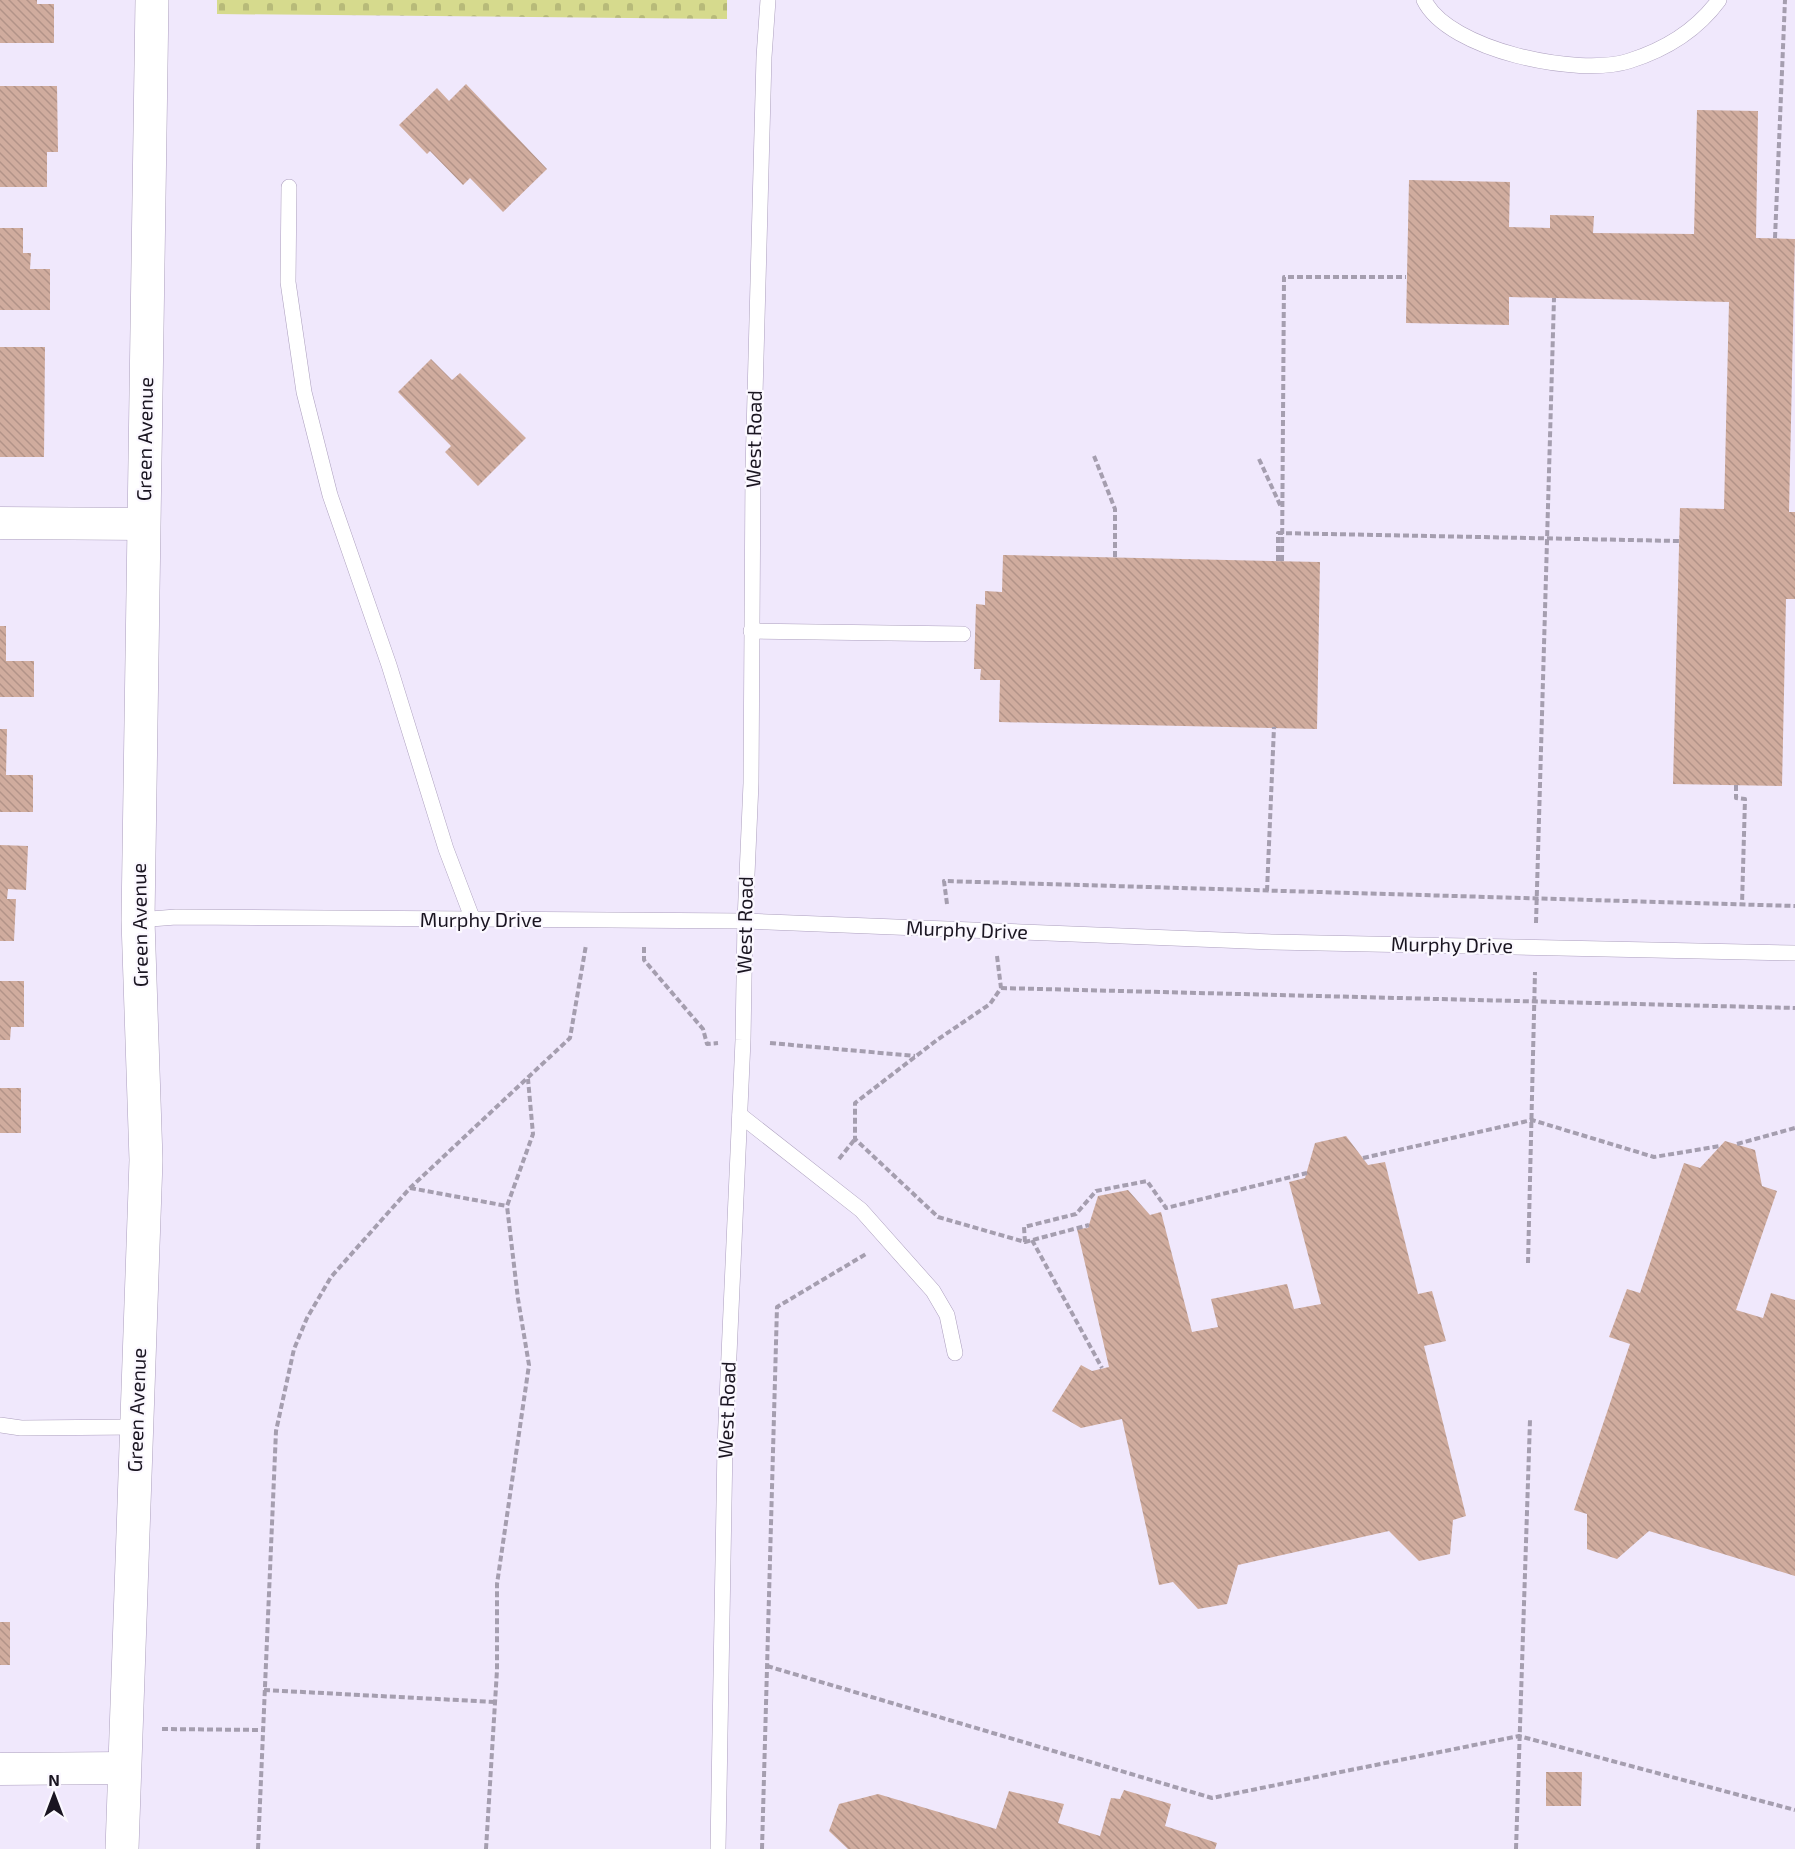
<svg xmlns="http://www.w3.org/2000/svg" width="1795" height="1849" viewBox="0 0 1795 1849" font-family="'Exo 2',sans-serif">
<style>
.cemetery{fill:url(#cemetery-stones)}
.building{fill:url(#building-back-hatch)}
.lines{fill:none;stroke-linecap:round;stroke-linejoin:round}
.lane-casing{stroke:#ac9fbe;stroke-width:16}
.street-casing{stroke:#ac9fbe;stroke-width:33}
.secondary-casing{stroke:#ac9fbe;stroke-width:34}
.path{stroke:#a59eaf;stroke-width:4;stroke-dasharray:6 3;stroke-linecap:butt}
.lane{stroke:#fff;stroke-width:15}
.street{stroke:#fff;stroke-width:32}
.secondary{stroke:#fff;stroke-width:33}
.path-bridge{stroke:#a59eaf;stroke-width:4;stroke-dasharray:6 3;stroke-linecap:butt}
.labels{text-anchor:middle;stroke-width:4.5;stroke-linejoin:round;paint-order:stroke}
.street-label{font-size:20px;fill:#1a1521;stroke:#fbf8ff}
</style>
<defs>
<pattern id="cemetery-stones" width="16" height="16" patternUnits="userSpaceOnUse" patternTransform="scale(1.5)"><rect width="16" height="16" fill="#d6da8d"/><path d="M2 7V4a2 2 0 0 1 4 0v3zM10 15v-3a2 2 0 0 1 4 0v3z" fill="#b7ba79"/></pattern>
<pattern id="building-back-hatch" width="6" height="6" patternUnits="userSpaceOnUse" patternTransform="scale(1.5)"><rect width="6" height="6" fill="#d0ac9e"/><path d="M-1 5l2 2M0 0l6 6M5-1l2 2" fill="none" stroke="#b29388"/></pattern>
</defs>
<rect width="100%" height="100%" fill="#f0e8fc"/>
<!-- cemetery -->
<polygon class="cemetery" points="217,0 727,0 727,19 217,14"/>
<!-- building -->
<g class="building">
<polygon points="0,0 37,0 37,4 54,4 54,43 0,43"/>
<polygon points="466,84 547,169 503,212 470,178 463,185 430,151 427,154 399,125 437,88 449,101"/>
<polygon points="0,86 57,86 58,152 47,152 47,187 0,187"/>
<polygon points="1697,110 1758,111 1756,238 1795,239 1789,512 1795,512 1795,599 1786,599 1782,786 1673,784 1680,508 1724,509 1729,302 1509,297 1509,325 1406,323 1409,180 1510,182 1509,227 1550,228 1550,215 1594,216 1593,233 1694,234"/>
<polygon points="0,228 23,228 23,253 31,253 30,269 50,269 50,310 0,310"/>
<polygon points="0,347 45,347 44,457 0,457"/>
<polygon points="431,359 452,380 460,373 526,438 478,486 445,452 451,446 398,392"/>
<polygon points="1003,555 1320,562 1317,729 999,722 1000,680 980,680 981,669 974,669 976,604 985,605 985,591 1002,592"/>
<polygon points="0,626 6,626 6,661 34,661 34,697 0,697"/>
<polygon points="0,729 7,729 6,775 33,775 33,812 0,812"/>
<polygon points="0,845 28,846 26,890 8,889 7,899 16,899 14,941 0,941"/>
<polygon points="0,981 24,981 24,1027 11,1027 10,1040 0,1040"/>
<rect x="0" y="1088" width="21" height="45"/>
<polygon points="1346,1136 1368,1165 1385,1162 1418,1294 1432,1291 1446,1341 1424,1346 1466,1516 1453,1520 1450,1554 1419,1561 1389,1531 1238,1565 1227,1604 1198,1609 1173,1582 1159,1585 1122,1419 1081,1428 1052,1411 1081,1365 1092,1371 1109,1367 1077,1229 1088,1228 1098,1196 1128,1190 1150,1215 1161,1212 1192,1332 1218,1327 1211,1299 1287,1284 1294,1309 1321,1304 1289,1182 1305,1178 1315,1143"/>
<polygon points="1725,1141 1755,1150 1762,1186 1777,1191 1736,1310 1763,1318 1771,1293 1795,1300 1795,1576 1649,1531 1617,1559 1587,1549 1587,1514 1574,1510 1630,1344 1609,1337 1627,1289 1640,1293 1684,1163 1700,1168"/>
<rect x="0" y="1622" width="10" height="43"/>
<polygon points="1546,1772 1582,1772 1581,1806 1546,1806"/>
<polygon points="1124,1790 1171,1804 1165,1826 1217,1843 1215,1849 848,1849 829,1831 839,1804 878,1794 996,1829 1009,1791 1064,1804 1058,1823 1100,1836 1111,1798 1120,1799"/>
</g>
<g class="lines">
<!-- lane casing -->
<g class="lane-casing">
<g id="lane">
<path d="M1424,0C1449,51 1579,77 1629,61C1664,50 1697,30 1719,0"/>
<polyline points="289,187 288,282 304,392 330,495 389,665 446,849 473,920"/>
<polyline points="751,631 963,634"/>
<polyline points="138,920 176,917 745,921 1272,942 1795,953"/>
<polyline points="740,1115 861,1210 933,1291 947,1315 955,1353"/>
<polyline points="0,1425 21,1428 136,1427"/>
<polyline points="718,1849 725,1445 743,1040 745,921 751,783 753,470 764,57 768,0"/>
</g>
</g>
<!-- street casing -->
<g class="street-casing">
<g id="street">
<polyline points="0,523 144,524"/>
<polyline points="0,1769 124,1768"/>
</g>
</g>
<!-- secondary casing -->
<g class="secondary-casing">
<polyline id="secondary" points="122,1849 146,1160 138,920 152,0"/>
</g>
<!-- path -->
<g class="path">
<polyline points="1775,238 1785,0"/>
<polyline points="1094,456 1115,509 1115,558"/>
<polyline points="1259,459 1281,507"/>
<polyline points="1282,561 1284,277 1406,277"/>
<polyline points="1736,785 1736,798 1745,799 1742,905"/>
<polyline points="1267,891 1274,727"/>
<polyline points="947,904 944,881 1795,906"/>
<polyline points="1536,923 1554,298"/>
<polyline points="644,947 644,960 703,1029 707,1044 718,1043"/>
<polyline points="997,956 1001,988 990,1004 937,1040 855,1103 855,1139 938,1217 1025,1242 1089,1225"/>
<polyline points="1001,988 1795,1008"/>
<polyline points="770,1043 915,1056"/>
<polyline points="1737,1144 1795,1128"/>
<polyline points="1363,1158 1532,1120 1654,1157 1720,1146"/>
<polyline points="839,1159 855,1139"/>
<polyline points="410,1188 507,1206"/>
<polyline points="1032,1240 1102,1368"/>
<polyline points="1025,1242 1024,1227 1076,1214 1096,1191 1147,1181 1166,1208 1307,1173"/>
<polyline points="1528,1263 1535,972"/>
<polyline points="767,1666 1212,1798 1519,1736 1795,1810"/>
<polyline points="264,1690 495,1702"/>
<polyline points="162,1729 262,1730"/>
<polyline points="258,1849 276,1431 294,1349 307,1318 331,1277 410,1188 570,1038 586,945"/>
<polyline points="486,1849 497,1670 497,1584 529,1365 518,1299 507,1206 533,1134 528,1079"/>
<polyline points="762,1849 777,1307 866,1254"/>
<polyline points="1516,1849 1530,1420"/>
</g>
<!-- lane -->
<use href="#lane" class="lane"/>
<!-- street -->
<use href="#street" class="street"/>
<!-- secondary -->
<use href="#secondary" class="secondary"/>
<!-- path-bridge -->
<polyline class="path-bridge" points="1278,561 1278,533 1679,541"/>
</g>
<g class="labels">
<!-- street labels -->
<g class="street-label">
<text transform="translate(145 439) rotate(-89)" y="7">Green Avenue</text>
<text transform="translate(754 439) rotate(-89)" y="7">West Road</text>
<text x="481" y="927">Murphy Drive</text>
<text transform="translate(140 925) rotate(-91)" y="7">Green Avenue</text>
<text transform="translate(745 925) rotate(-89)" y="7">West Road</text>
<text transform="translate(967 930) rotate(2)" y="7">Murphy Drive</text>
<text transform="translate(1452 945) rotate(1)" y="7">Murphy Drive</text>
<text transform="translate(137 1410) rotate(-88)" y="7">Green Avenue</text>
<text transform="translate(727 1410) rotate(-88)" y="7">West Road</text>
</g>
</g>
<!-- north arrow -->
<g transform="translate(54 1795)" stroke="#fbf8ff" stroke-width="4.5" paint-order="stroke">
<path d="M0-4.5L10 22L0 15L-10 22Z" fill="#1a1521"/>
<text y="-9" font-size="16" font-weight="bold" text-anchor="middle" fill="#1a1521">N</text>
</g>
</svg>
